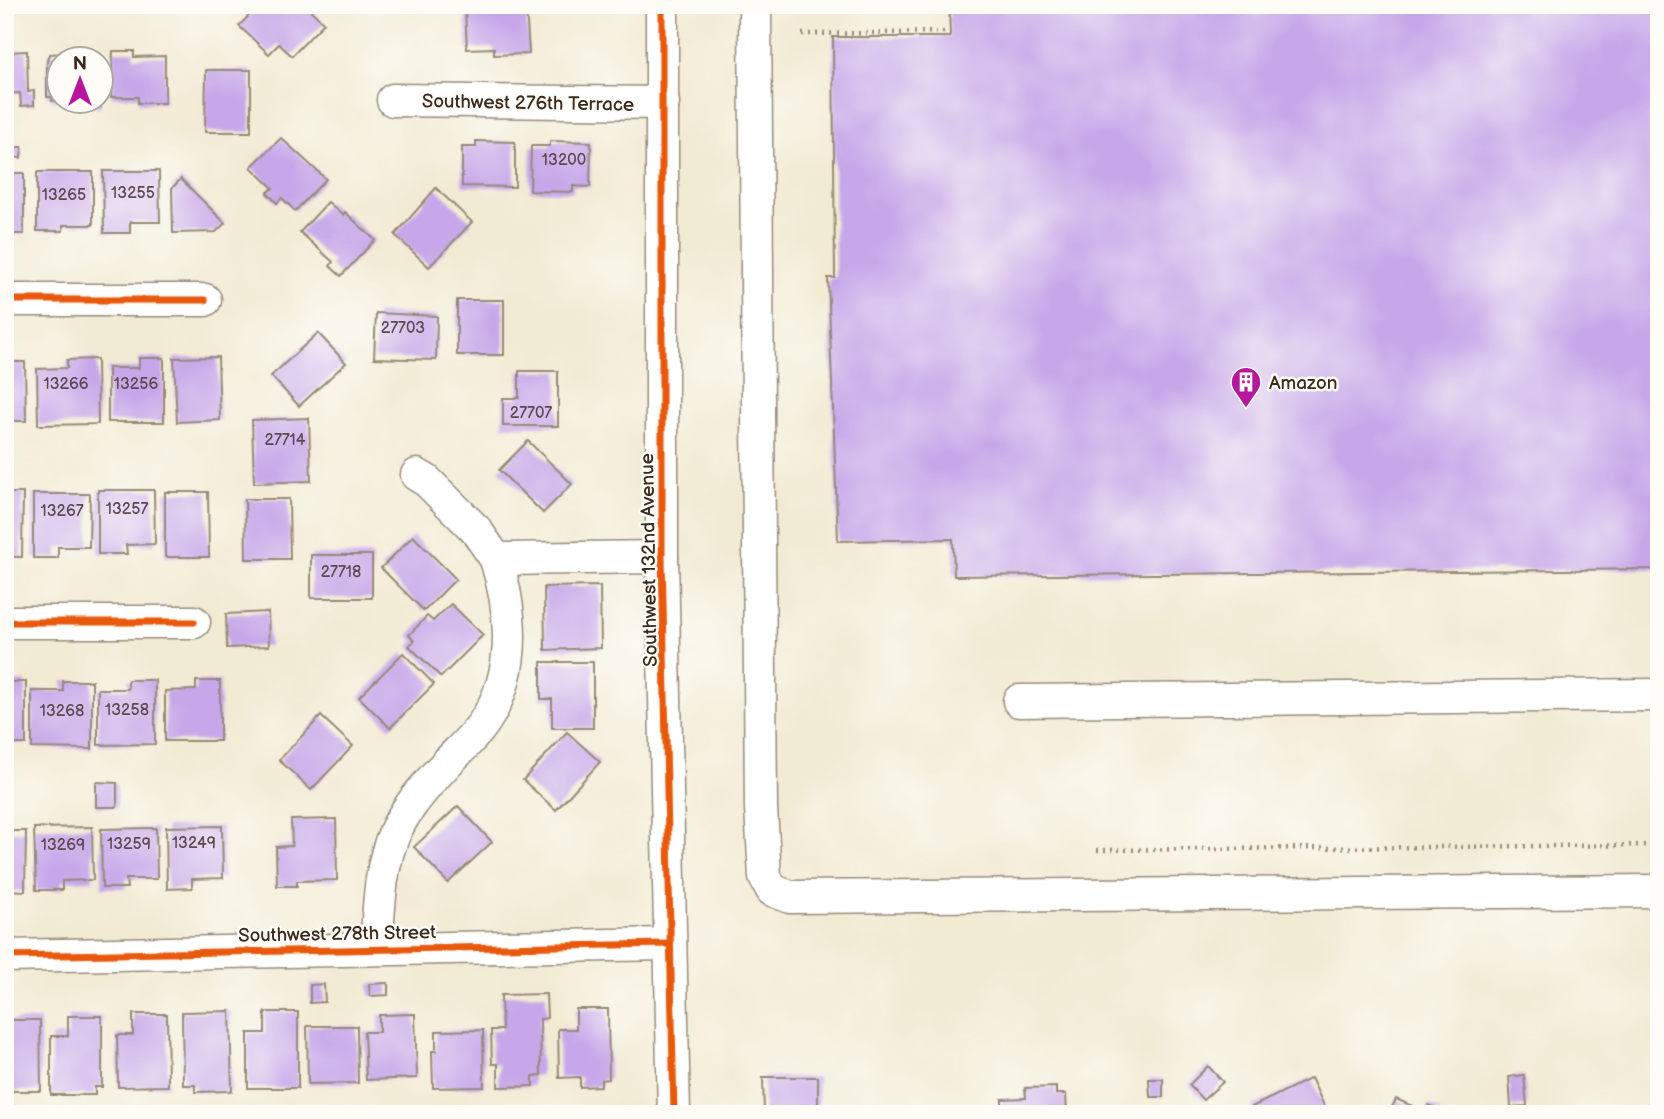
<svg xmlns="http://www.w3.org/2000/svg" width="1664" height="1119" viewBox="0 0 1664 1119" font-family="'Balsamiq Sans',sans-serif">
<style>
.building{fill:#c6a7e9}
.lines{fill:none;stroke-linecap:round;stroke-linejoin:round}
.minor-casing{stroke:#968a79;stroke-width:35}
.path{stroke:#968a79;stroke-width:4.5;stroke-dasharray:2 5;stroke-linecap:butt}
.minor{stroke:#fff;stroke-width:32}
.cycleway-casing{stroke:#fdfcf7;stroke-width:11}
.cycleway{stroke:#e8590c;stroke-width:7}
.labels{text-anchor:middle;stroke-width:5;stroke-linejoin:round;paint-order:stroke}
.number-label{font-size:16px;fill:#5e4951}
.street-label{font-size:19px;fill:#3b2a1e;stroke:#fdfcf7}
.poi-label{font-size:19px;fill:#3b2a1e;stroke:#fdfcf7;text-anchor:start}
</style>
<rect width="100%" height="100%" fill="#fdfcf7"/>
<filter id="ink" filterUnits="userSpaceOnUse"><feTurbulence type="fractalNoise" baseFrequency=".0143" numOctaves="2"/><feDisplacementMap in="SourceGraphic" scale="14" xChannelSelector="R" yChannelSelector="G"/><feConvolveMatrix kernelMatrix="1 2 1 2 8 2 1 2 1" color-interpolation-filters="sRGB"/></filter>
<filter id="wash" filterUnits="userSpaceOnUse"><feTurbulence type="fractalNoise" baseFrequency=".00686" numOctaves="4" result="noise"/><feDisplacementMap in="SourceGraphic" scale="28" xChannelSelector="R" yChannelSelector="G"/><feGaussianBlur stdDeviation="1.57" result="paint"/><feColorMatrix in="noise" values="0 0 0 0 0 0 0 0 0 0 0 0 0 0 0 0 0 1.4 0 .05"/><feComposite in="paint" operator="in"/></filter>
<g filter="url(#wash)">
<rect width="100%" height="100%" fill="#f2ebd4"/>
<g id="blocks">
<!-- building -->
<g class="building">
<polygon points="259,5 305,5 324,23 292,56 279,44 269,54 239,26"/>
<polygon points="949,5 1659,5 1659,569 954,576 953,539 838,541 828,278 835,278 833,37 950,37"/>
<polygon points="526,6 529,54 494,55 494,48 467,49 465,9"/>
<polygon points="27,51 28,92 34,91 34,105 21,106 20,93 5,94 5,52"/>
<polygon points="113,51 134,51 134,57 165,56 165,103 138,103 138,97 111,97"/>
<polygon points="69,53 69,60 60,60 60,101 52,101 52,97 47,97 47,61 49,54"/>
<polygon points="78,56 100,56 100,60 79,60"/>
<polygon points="206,70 251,70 251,132 205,132"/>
<rect x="76" y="102" width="25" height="5"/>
<polygon points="281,138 326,179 295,211 282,198 277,203 267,193 273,188 251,167"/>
<polygon points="476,141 515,142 515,187 462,186 462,147 476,147"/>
<polygon points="550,141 591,142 590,187 573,186 573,192 530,191 531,146 550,146"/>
<polygon points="8,147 22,147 21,158 8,157"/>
<polygon points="103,171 159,171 160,222 130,222 130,233 104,233"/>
<polygon points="37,172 93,172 93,225 63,225 63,231 37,231"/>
<rect x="5" y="173" width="19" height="61"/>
<polygon points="181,179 225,223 216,232 173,233 172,188"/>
<polygon points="436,188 472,222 429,267 395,235"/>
<polygon points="328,202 343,215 345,212 375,240 341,276 330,266 333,262 300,232"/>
<rect x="457" y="300" width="47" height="55"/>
<polygon points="376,313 437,316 436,360 374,358"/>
<polygon points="318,333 346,363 299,406 271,376"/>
<polygon points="218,357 220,420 177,422 174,358"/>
<polygon points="139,358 164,358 164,422 108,422 108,368 139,368"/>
<polygon points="97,359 98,424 38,425 37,369 67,368 67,360"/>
<polygon points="5,362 25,362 26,421 5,421"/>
<polygon points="519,371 558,371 558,426 503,426 503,398 519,398"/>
<polygon points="309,418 311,481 254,483 252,420"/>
<polygon points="528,441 572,484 543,513 499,470"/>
<polygon points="98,490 154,490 155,544 126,545 127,554 98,554"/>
<polygon points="165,492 208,492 209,557 165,557"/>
<polygon points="5,493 23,493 22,557 5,557"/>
<polygon points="33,494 90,494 89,547 58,547 58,558 33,558"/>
<polygon points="245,499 289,499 290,559 246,559"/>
<polygon points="413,536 456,579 424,611 381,568"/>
<rect x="311" y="555" width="61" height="43"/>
<polygon points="600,586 601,648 545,650 544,587"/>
<polygon points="451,604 483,635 441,677 409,646 414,641 409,635 427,616 433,621"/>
<polygon points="268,612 269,646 227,648 226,614"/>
<polygon points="403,653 434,684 390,728 359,697"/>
<polygon points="541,662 593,662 593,728 552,728 552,699 541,699"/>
<polygon points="128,680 155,680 155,744 98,745 98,689 128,689"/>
<polygon points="63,681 92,681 92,749 32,748 32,691 63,691"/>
<polygon points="196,681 220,681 220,741 165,741 165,691 196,690"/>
<rect x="5" y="682" width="21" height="62"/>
<polygon points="321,716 353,746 311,790 279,760"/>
<polygon points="567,732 600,762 556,810 523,780"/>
<polygon points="96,782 117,783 117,807 96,807"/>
<polygon points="458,806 492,842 448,883 414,847"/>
<polygon points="336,819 337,880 297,881 297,886 277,886 276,847 292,846 291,820"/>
<polygon points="222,826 223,878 192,879 192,888 167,889 166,827"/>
<polygon points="92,827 93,880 62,881 62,890 36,890 34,828"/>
<polygon points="156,828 157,879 126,879 127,888 102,888 101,829"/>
<polygon points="5,831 26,831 25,891 5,890"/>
<polygon points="388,983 388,995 370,996 369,984"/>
<polygon points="324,984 325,1002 310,1003 310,985"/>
<polygon points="546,994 547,1018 540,1019 541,1075 533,1076 533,1086 498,1087 498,1064 492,1064 491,1030 502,1030 501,995"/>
<polygon points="576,1009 608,1009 609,1079 601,1080 601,1086 580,1087 580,1077 559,1078 558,1029 576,1029"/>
<polygon points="230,1011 232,1091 195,1092 195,1085 183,1085 182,1012"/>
<polygon points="265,1012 298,1012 298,1088 248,1088 248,1033 265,1033"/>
<polygon points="133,1014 167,1014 168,1086 118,1087 117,1035 133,1035"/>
<polygon points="415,1014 417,1078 366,1080 364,1032 379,1032 379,1015"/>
<polygon points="68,1016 102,1016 102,1087 95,1087 95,1095 51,1095 51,1036 68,1036"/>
<polygon points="5,1020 40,1020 41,1091 5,1091"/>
<polygon points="307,1026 357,1026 358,1083 308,1084"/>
<polygon points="483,1030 484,1087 433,1088 432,1051 436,1051 436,1031"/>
<polygon points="1208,1066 1223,1082 1203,1100 1189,1085"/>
<polygon points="1524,1075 1527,1106 1511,1107 1509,1077"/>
<polygon points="763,1077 818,1077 818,1114 764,1114"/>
<polygon points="1311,1078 1328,1114 1255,1114 1252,1107"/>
<polygon points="1149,1079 1163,1079 1163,1097 1150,1097"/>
<polygon points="1056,1087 1056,1094 1066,1094 1067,1114 990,1114 989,1111 1002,1110 1002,1099 1026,1098 1025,1088"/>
<polygon points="1396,1099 1426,1112 1429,1105 1443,1112 1389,1114"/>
</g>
</g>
</g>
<g filter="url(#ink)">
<use href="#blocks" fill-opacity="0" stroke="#968a79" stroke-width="2"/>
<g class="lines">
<!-- minor casing -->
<g class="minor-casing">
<g id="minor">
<polyline points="662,5 662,557 674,1114"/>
<polyline points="755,5 761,808 765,877 772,890 790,897 1659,891"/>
<polyline points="393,100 663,103"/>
<polyline points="5,300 205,300"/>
<polyline points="417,475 427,481 476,530 496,559 662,557"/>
<polyline points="5,622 194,622"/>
<polyline points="1019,701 1659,695"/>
<path d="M376,948C379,913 379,875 391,842C401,813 423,789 443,767C456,753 472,739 483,724C518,674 513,614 496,559"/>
<polyline points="5,956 670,944"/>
</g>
</g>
<!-- path -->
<g class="path">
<polyline points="802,34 948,32"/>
<polyline points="1097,850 1659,845"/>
</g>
<!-- minor -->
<use href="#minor" class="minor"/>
<!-- cycleway casing -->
<g class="cycleway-casing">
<g id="cycleway">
<polyline points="662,5 662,557 674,1114"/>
<polyline points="5,300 205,300"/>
<polyline points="5,622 194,622"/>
<polyline points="5,956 670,944"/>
</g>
</g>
<!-- cycleway -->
<use href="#cycleway" class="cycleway"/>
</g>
</g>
<!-- icons -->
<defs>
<g id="building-pin" transform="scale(1.575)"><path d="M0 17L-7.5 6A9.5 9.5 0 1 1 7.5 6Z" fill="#b5179e" stroke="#fdfcf7"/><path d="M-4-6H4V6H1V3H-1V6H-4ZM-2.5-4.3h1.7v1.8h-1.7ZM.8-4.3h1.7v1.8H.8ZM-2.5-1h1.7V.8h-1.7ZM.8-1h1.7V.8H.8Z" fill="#fff"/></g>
</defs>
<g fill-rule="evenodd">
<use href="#building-pin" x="1246" y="382"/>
</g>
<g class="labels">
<!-- number labels -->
<g class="number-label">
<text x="564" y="165">13200</text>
<text x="133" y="198">13255</text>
<text x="64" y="200">13265</text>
<text x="403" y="333">27703</text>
<text x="66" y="389">13266</text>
<text x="136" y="389">13256</text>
<text x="531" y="418">27707</text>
<text x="285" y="445">27714</text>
<text x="127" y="514">13257</text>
<text x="62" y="516">13267</text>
<text x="341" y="577">27718</text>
<text x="127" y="715">13258</text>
<text x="62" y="716">13268</text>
<text x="194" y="848">13249</text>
<text x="129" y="849">13259</text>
<text x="63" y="850">13269</text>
</g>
<!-- street labels -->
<g class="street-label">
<text transform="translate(528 102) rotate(1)" y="7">Southwest 276th Terrace</text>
<text transform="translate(648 560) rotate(-91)" y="7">Southwest 132nd Avenue</text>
<text transform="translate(337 933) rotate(-1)" y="7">Southwest 278th Street</text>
</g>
<!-- poi labels -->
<g class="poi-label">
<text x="1269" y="389">Amazon</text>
</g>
</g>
<!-- margin -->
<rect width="1664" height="1119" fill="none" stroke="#fdfcf7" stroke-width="28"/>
<!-- north arrow -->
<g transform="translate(80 80)"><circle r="33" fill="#fdfcf7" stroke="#afa8a0" stroke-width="2"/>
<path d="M0-5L12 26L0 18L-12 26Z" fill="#b5179e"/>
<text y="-10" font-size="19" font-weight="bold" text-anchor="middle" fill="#3b2a1e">N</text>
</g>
</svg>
